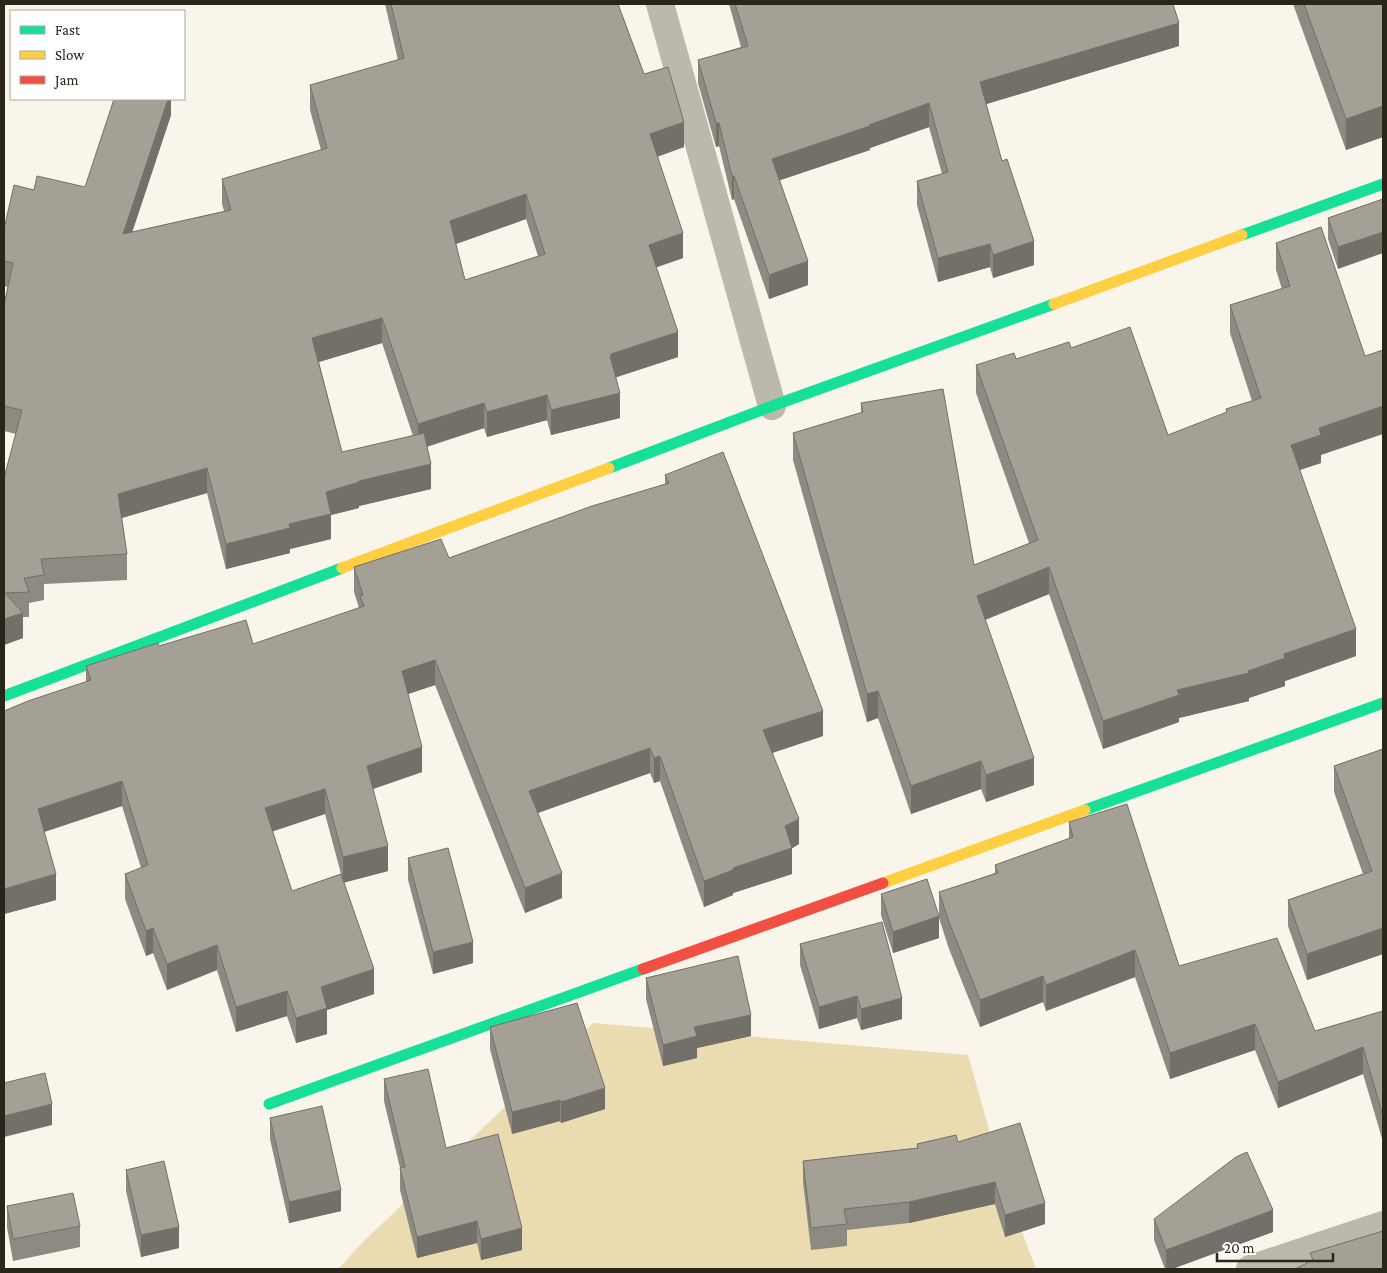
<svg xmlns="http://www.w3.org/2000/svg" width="1387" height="1273" viewBox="0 0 1387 1273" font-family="'Crimson Pro',serif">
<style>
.green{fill:#eadbb1}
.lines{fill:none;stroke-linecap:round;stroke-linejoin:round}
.street{stroke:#bcb8ac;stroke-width:28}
.fast{stroke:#16e098;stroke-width:11}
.slow{stroke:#ffcf43;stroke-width:11}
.jam{stroke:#f24e42;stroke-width:11}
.wall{fill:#8d8a81;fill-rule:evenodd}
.shaded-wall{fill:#737069}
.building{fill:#a4a096;stroke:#737069;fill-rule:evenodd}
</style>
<rect width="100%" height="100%" fill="#f9f5eb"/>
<!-- green -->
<polygon class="green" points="593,1023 968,1055 1006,1190 1036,1269 338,1269 365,1240"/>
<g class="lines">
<!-- street -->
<g class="street">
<polyline points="660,4 772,406"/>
<polyline points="1250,1269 1383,1225"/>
</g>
<!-- fast -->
<g class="fast">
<polyline points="1242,235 1383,184"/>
<polyline points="609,468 772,406 1054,304"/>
<polyline points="4,696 342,568"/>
<polyline points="1085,810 1383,703"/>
<polyline points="269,1104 643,969"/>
</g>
<!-- slow -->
<g class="slow">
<polyline points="1054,304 1242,235"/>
<polyline points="342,568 609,468"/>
<polyline points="883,883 1085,810"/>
</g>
<!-- jam -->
<polyline class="jam" points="643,969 883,883"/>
</g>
<!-- wall -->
<g class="wall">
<path d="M385,4H618L644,74L684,147L657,157L683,258L656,267L678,357L616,377L620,418L551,435L547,420L487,437L484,428L427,447L431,489L359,506V508L331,515V539L290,549V553L226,569L207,493L122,518L127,554V580L44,584V600L29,603V617H23V638L4,645V478L16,434L4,431V305L8,287L4,286V229L34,190L85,187L171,99V115L132,232L224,211L222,204V179L321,150L310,110V85L398,60ZM526,219L538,256L465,280L456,244ZM382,343L413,436L342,452L319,362Z"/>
<polygon points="729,4 1173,4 1179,46 986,104 1002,161 1034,265 993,278 990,267 938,282 917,205 917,181 942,174 929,127 870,148 870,150 779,180 808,285 769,299 734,199 732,200 719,146 716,147 698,83 698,60 741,47"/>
<polygon points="1293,4 1383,4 1383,137 1346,150"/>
<polygon points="1383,199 1338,269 1328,239 1328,218"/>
<polygon points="1321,227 1321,463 1299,470 1356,656 1285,681 1285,686 1249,698 1249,701 1179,718 1179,722 1103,749 1049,594 985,620 1034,785 986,802 981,789 911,814 878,718 867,722 793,460 793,433 861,413 861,403 974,565 1029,543 976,393 976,365 1016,359 1071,348 1168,435 1226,413 1226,409 1252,401 1230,333 1230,305 1282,289 1276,270 1276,243"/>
<path d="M665,475L823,736L772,753L799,844L792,848V874L733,893V895L704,907L660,781L654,783L650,773L538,813L562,898L525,913L435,685L408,694L422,772L373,789L388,871L344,882L374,994L327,1010V1034L296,1043L287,1016L236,1032L217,970L167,990L153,953L146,956L125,899V874L141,868L122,806L44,832L56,900L4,914L86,682V666L159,646L253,644L359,608L354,592V567L449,558L665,484ZM325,814L341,874L292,891L272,831Z"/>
<polygon points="1383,749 1383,954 1307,980 1288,926 1288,900 1363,874 1334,792 1334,766"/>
<polygon points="1069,822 1179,966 1315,1031 1383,1011 1383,1142 1363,1074 1278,1108 1255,1050 1170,1079 1135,977 1046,1011 1043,1002 980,1027 949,949 939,918 939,892 995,873 995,865 1069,839"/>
<polygon points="408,858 473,963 433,974 408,880"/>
<polygon points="881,894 939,938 893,953 881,915"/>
<polygon points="800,944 902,1019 861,1030 857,1018 819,1029 800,965"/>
<polygon points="646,978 751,1036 697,1048 697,1058 663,1066 646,999"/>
<polygon points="490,1027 605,1109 561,1123 560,1121 512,1134 490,1049"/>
<polygon points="384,1079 446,1148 522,1250 481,1260 477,1243 417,1258 400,1190 400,1168 384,1101"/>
<polygon points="270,1118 341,1211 289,1223 270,1139"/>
<polygon points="958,1142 1045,1224 1005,1237 995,1204 909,1223 847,1230 847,1246 811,1250 803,1182 803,1161 917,1148 917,1144"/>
<polygon points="126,1170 179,1248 141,1257 126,1191"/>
<polygon points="7,1206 80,1226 80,1247 13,1261 7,1227"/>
<polygon points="1154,1219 1273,1232 1172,1269 1165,1269 1154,1240"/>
</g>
<!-- shaded-wall -->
<g class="shaded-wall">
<polygon points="1179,23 1179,46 980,106 980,82"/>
<polygon points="168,99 171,99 171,115 123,260 123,234"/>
<polygon points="929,103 929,127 870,148 870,150 772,183 772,159"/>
<polygon points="1383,106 1383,137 1346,150 1346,119"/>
<polygon points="684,122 684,147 650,159 650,134"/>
<polygon points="716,123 719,123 719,146 716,147"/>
<polygon points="732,176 734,176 734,199 732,200"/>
<polygon points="526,194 526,219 450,246 450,221"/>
<polygon points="1383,232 1383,253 1338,269 1338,247"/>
<polygon points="683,233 683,258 649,270 649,245"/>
<polygon points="1034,241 1034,265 993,278 993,255"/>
<polygon points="990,244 990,267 938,282 938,258"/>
<polygon points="808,261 808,285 769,299 769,275"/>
<polygon points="382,318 382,343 312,364 312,338"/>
<polygon points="678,332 678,357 611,379 610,356 611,354"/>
<polygon points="620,393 620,418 551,435 551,410"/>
<polygon points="547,395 547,420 487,437 487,412"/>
<polygon points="484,403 484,428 418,449 418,424"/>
<polygon points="1383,406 1383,434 1321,455 1321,463 1291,473 1291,445 1319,428"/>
<polygon points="431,464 431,489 359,506 359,508 331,515 331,539 290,549 290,553 226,569 226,544 289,524 326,492 359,481"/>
<polygon points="207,468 207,493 118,519 118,494"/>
<polygon points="1049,567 1049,594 977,623 977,596"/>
<polygon points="23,613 23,638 4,645 4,619"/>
<polygon points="1356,629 1356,656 1285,681 1285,686 1249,698 1249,701 1179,718 1179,722 1103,749 1103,721 1177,690 1248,671 1284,654"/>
<polygon points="435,660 435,685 402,696 402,671"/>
<polygon points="878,691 878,718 867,722 867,694"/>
<polygon points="823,711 823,736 763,756 763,730"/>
<polygon points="422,747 422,772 367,791 367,766"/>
<polygon points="650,748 650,773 529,816 529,791"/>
<polygon points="660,756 660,781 654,783 654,758"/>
<polygon points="1034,758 1034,785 986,802 986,775"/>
<polygon points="981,761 981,789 911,814 911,786"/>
<polygon points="122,781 122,806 38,834 38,809"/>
<polygon points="325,789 325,814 265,834 265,808"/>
<polygon points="799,819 799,844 789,850 792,848 792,874 733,893 733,895 704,907 704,881 733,868 785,826"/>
<polygon points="388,846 388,871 343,883 343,857"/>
<polygon points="562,873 562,898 525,913 525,888"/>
<polygon points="56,874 56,900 4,914 4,889"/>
<polygon points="939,916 939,938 893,953 893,932"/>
<polygon points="153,928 153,953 146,956 146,931"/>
<polygon points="1383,928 1383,954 1307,980 1307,954"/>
<polygon points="473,942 473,963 433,974 433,952"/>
<polygon points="217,945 217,970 167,990 167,964"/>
<polygon points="1135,950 1135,977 1046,1011 1046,985"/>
<polygon points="374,969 374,994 327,1010 327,1034 296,1043 296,1018 321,987"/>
<polygon points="1043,976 1043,1002 980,1027 980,1000"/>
<polygon points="287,991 287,1016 236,1032 236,1007"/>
<polygon points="857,996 857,1018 819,1029 819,1007"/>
<polygon points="902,998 902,1019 861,1030 861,1009"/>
<polygon points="751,1015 751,1036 697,1048 697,1058 663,1066 663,1045 694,1027"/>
<polygon points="1255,1024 1255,1050 1170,1079 1170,1053"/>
<polygon points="1363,1047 1363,1074 1278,1108 1278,1082"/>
<polygon points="605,1088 605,1109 561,1123 561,1102"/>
<polygon points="560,1100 560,1121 512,1134 512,1112"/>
<polygon points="52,1104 52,1125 4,1137 4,1116"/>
<polygon points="995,1182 995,1204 909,1223 909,1202"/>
<polygon points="341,1190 341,1211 289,1223 289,1202"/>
<polygon points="1045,1203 1045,1224 1005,1237 1005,1215"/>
<polygon points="1273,1210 1273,1232 1172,1269 1166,1269 1166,1250"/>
<polygon points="477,1221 477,1243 417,1258 417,1237"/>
<polygon points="179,1227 179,1248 141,1257 141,1235"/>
<polygon points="522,1228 522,1250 481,1260 481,1239"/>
</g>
<!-- building -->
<g class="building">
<path d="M391,4H618L644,74L668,67L684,122L650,134L683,233L649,245L678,332L611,354V356H610L620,393L551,410L547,395L487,412L484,403L418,424L382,318L312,338L342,452L424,433L431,464L359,481V482L326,492L331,514L289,524L290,528L226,544L207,468L118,494L127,554L41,559L44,575L24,578L29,592L5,593L23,613L4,619V478L22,410L4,406V305L13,263L4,261V229L14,185L34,190L37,176L85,187L114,99H168L123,234L231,210L222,179L327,148L310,85L404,58ZM526,194L545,254L465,280L450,221Z"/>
<polygon points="735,4 1173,4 1179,23 980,82 1002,161 1007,159 1034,241 993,255 990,244 938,258 917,181 948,172 929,103 869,125 870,126 772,159 808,261 769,275 734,176 732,176 719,123 716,123 698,60 748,46"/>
<polygon points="1304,4 1383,4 1383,106 1346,119"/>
<polygon points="1383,199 1383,232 1338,247 1328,218"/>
<polygon points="1321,227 1365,356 1383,350 1383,406 1319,428 1321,435 1291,445 1356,629 1284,654 1285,658 1248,671 1249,673 1177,690 1179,695 1103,721 1049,567 977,596 1034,758 986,775 981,761 911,786 878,691 867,694 793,433 863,412 861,403 943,389 974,565 1038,540 976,365 1014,353 1016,359 1069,342 1071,348 1130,327 1168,435 1227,412 1226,409 1261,398 1230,305 1290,286 1276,243"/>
<polygon points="723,452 823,711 763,730 799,819 785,826 792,848 733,868 733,870 704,881 660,756 654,758 650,748 529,791 562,873 525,888 435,660 402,671 422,747 367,766 388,846 343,857 325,789 265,808 292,891 341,874 374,969 321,987 327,1008 296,1018 287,991 236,1007 217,945 167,964 153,928 146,931 125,874 148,865 122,781 38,809 56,874 4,889 4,711 28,701 91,680 86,666 158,643 159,646 246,620 253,644 364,606 360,596 363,595 354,567 441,539 449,558 592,506 669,483 665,475"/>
<polygon points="1383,749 1383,928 1307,954 1288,900 1372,871 1334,766"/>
<polygon points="1127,804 1179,966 1277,938 1315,1031 1383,1011 1383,1116 1363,1047 1278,1082 1255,1024 1170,1053 1135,950 1046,985 1043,976 980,1000 949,922 939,892 998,873 995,865 1073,837 1069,822"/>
<polygon points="448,848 473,942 433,952 408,858"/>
<polygon points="927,879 939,916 893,932 881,894"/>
<polygon points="882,922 902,998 861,1009 857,996 819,1007 800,944"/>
<polygon points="738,956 751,1015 694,1027 697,1036 663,1045 646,978"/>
<polygon points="577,1003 605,1088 561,1102 560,1100 512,1112 490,1027"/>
<polygon points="428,1069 446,1148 498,1134 522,1228 481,1239 477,1221 417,1237 400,1168 405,1167 384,1079"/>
<polygon points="45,1073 52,1104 4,1116 4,1083"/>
<polygon points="322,1106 341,1190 289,1202 270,1118"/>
<polygon points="1020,1123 1045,1203 1005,1215 995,1182 909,1202 844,1209 847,1224 811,1228 803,1161 918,1148 917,1144 956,1135 958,1142"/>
<polygon points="1247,1152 1273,1210 1166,1250 1154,1219 1236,1157"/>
<polygon points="164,1161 179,1227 141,1235 126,1170"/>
<polygon points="73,1193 80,1226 13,1239 7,1206"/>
<polygon points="1383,1231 1383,1269 1295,1269 1313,1260 1310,1253"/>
</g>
<!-- border -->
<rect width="1387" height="1273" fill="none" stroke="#292519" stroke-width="10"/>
<!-- legend -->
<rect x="10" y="10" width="175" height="90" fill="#ffffff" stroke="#a9a8a3"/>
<rect x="20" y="26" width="25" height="8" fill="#16e098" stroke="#a9a8a3"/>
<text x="55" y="35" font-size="15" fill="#292519">Fast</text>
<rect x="20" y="51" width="25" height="8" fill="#ffcf43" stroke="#a9a8a3"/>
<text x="55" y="60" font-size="15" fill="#292519">Slow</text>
<rect x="20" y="76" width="25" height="8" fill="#f24e42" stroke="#a9a8a3"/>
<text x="55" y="85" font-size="15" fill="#292519">Jam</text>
<!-- scale -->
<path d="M1217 1253v8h116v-8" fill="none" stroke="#292519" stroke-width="2.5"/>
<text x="1224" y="1253" font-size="15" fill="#292519" stroke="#ffffff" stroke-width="4" paint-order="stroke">20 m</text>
</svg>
